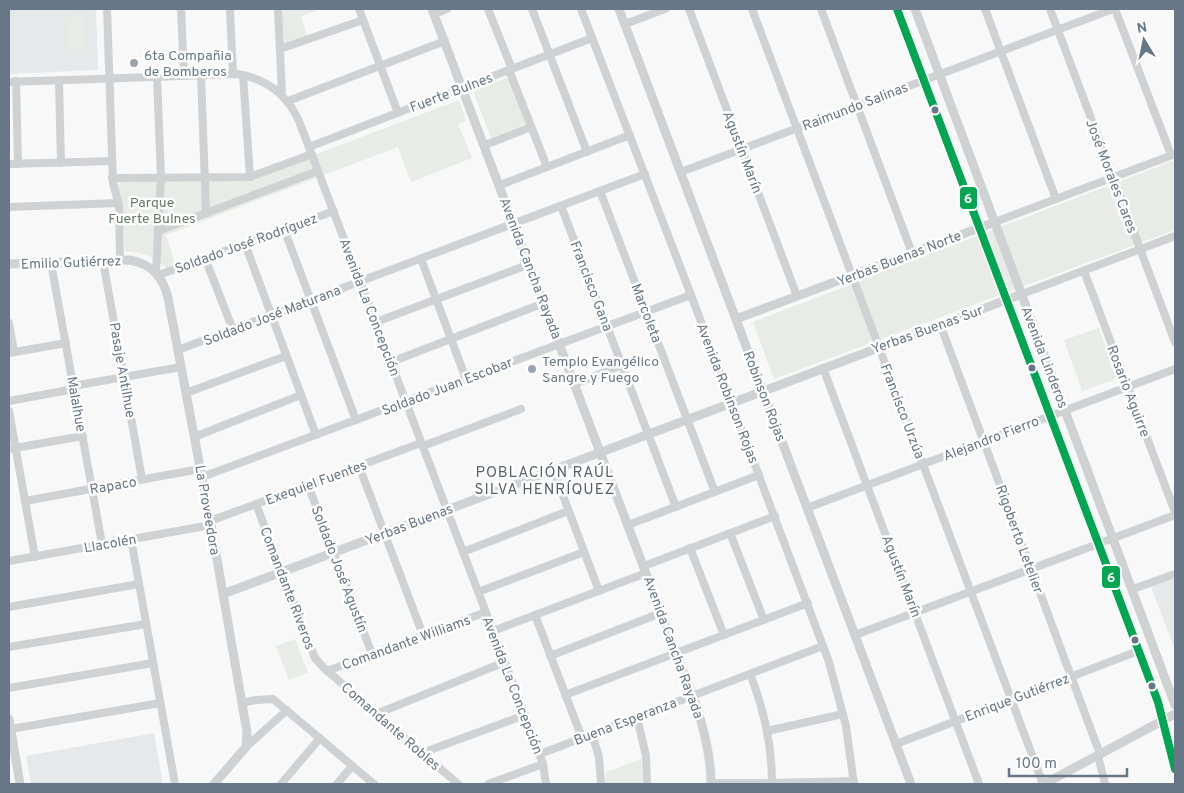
<svg xmlns="http://www.w3.org/2000/svg" width="1184" height="793" viewBox="0 0 1184 793" font-family="Overpass,sans-serif">
<style>
.built{fill:#e7e8e9}
.green{fill:#e8ebe6}
.lines{fill:none;stroke-linecap:round;stroke-linejoin:round}
.minor{stroke:#d0d1d3;stroke-width:8}
.tertiary{stroke:#d0d1d3;stroke-width:9}
.bus-1-casing{stroke:#fff;stroke-width:11}
.bus-1{stroke:#00a651;stroke-width:8}
.poi-dot{fill:#9aa4af;stroke:#fff;stroke-width:2}
.bus-dot{fill:#687788;stroke:#fff;stroke-width:2}
.labels{text-anchor:middle;stroke-width:5;stroke-linejoin:round;paint-order:stroke}
.poi-label{font-size:14px;fill:#687788;stroke:#fff;text-anchor:start}
.street-label{font-size:14px;fill:#687788;stroke:#fff}
.park-label{font-size:14px;fill:#657a63;stroke:#fff}
.neighbourhood-label{font-size:15px;letter-spacing:1px;fill:#56616d;stroke:#fff}
.line-badge{stroke:#fff;stroke-width:2}
.badge-label{font-size:14px;text-anchor:middle;font-weight:bold;fill:#fff}
</style>
<rect width="100%" height="100%" fill="#f8f8f8"/>
<!-- built -->
<g class="built">
<polygon points="9,9 96,9 98,70 9,74"/>
<polygon points="1175,578 1175,650 1151,587"/>
<polygon points="154,733 163,784 31,784 26,756"/>
</g>
<!-- green -->
<g class="green">
<polygon points="282,9 321,9 301,16 307,36 285,44 283,38"/>
<polygon points="84,15 85,50 68,51 66,16"/>
<polygon points="509,77 526,124 491,138 473,91"/>
<path d="M459,100L466,121L458,124L472,158L411,182L398,147L166,235L176,267L168,270C153,256 145,253 125,251L122,203L117,184L121,182L251,179Z"/>
<polygon points="1175,160 1175,230 774,379 753,322"/>
<polygon points="1099,328 1117,379 1082,391 1064,340"/>
<polygon points="295,639 308,673 289,680 276,646"/>
<polygon points="641,759 642,784 605,784 606,772"/>
</g>
<g class="lines">
<!-- minor -->
<g class="minor">
<polyline points="107,9 113,183 119,205 120,260"/>
<polyline points="181,9 184,76"/>
<polyline points="230,9 233,74"/>
<polyline points="278,9 282,94"/>
<polyline points="359,9 398,113"/>
<polyline points="488,9 512,69"/>
<polyline points="532,9 587,152"/>
<polyline points="581,9 691,295 829,662 846,726 854,784"/>
<polyline points="689,9 797,296"/>
<polyline points="752,9 1043,784"/>
<polyline points="821,9 912,253"/>
<polyline points="985,9 1056,199"/>
<polyline points="1050,9 1175,342"/>
<polyline points="1115,9 1171,155"/>
<polyline points="434,14 447,9"/>
<polyline points="625,24 665,9"/>
<polyline points="280,49 363,20"/>
<polyline points="509,70 547,167"/>
<polyline points="201,75 206,213"/>
<polyline points="243,75 250,177"/>
<polyline points="59,80 61,163"/>
<polyline points="16,81 18,164"/>
<path d="M9,82L238,74C267,79 287,94 299,121L525,715L543,764L546,784"/>
<polyline points="288,101 445,41"/>
<polyline points="485,145 531,127"/>
<polyline points="309,147 592,38"/>
<polyline points="9,164 112,161"/>
<polyline points="681,172 1113,9"/>
<polyline points="112,178 250,177 312,154"/>
<polyline points="500,185 630,135"/>
<polyline points="600,191 715,492"/>
<polyline points="561,206 676,507"/>
<polyline points="9,207 118,203"/>
<polyline points="995,222 1175,154"/>
<polyline points="284,229 356,420"/>
<polyline points="158,231 318,171"/>
<polyline points="245,244 316,435"/>
<polyline points="205,258 233,330"/>
<polyline points="421,259 466,379"/>
<polyline points="103,261 142,479"/>
<polyline points="51,263 102,544"/>
<polyline points="1084,271 1175,512"/>
<polyline points="156,272 161,177 157,77"/>
<polyline points="159,275 334,211"/>
<polyline points="1022,294 1175,236"/>
<polyline points="376,322 530,264"/>
<polyline points="9,323 14,352"/>
<polyline points="940,324 1100,754"/>
<polyline points="178,350 645,174"/>
<polyline points="9,353 66,343"/>
<polyline points="391,362 544,303"/>
<polyline points="823,368 979,784"/>
<polyline points="575,384 622,365"/>
<polyline points="73,386 181,367"/>
<polyline points="186,393 286,356"/>
<polyline points="9,401 74,389"/>
<polyline points="9,411 35,557"/>
<polyline points="194,437 301,395"/>
<polyline points="423,446 521,409"/>
<polyline points="9,449 83,436"/>
<polyline points="359,466 423,635"/>
<polyline points="553,469 599,591"/>
<polyline points="202,477 691,295"/>
<polyline points="308,485 372,654"/>
<polyline points="25,501 200,469"/>
<polyline points="256,504 315,658 324,668 458,784"/>
<polyline points="807,508 1175,369"/>
<polyline points="210,521 421,443"/>
<polyline points="628,525 759,475"/>
<polyline points="730,533 764,620"/>
<polyline points="131,539 175,784"/>
<polyline points="690,548 724,635"/>
<polyline points="463,552 568,511"/>
<polyline points="9,561 211,525"/>
<polyline points="644,566 775,516"/>
<polyline points="1133,589 1175,574"/>
<polyline points="478,592 584,552"/>
<polyline points="9,607 139,584"/>
<polyline points="535,615 582,738"/>
<polyline points="493,631 646,573"/>
<polyline points="855,635 1175,515"/>
<polyline points="9,647 146,624"/>
<polyline points="550,656 661,613"/>
<polyline points="327,671 486,612"/>
<path d="M750,674C764,709 772,746 772,784"/>
<polyline points="9,688 153,663"/>
<polyline points="565,695 808,603"/>
<polyline points="242,703 256,700 273,699 374,784"/>
<polyline points="376,714 505,662"/>
<polyline points="637,717 646,756 647,784"/>
<polyline points="11,729 160,703"/>
<polyline points="767,731 843,714"/>
<polyline points="592,734 599,757 601,784"/>
<polyline points="896,744 1138,651"/>
<polyline points="246,747 287,710"/>
<polyline points="422,753 525,715"/>
<polyline points="540,754 823,646"/>
<polyline points="1098,756 1105,784"/>
<polyline points="711,783 772,783 854,781"/>
<polyline points="281,784 320,738"/>
<polyline points="337,784 352,766"/>
<polyline points="488,784 543,764"/>
</g>
<!-- tertiary -->
<g class="tertiary">
<path d="M432,9L697,708C705,733 711,758 711,784"/>
<polyline points="619,9 911,784"/>
<polyline points="897,9 1158,702 1175,769"/>
<polyline points="915,9 1175,705"/>
<path d="M9,264L130,260C152,264 163,277 168,298L211,525L247,732L246,747L214,784"/>
<polyline points="736,319 995,222"/>
<polyline points="223,594 1022,294"/>
<polyline points="9,719 20,784"/>
<polyline points="1044,784 1175,714"/>
</g>
<!-- bus-1 casing -->
<g class="bus-1-casing">
<polyline id="bus-1" points="897,9 1158,702 1175,769"/>
</g>
<!-- bus-1 -->
<use href="#bus-1" class="bus-1"/>
</g>
<!-- markers -->
<g class="poi-dot">
<circle cx="134" cy="63" r="5"/>
<circle cx="532" cy="369" r="5"/>
</g>
<g class="bus-dot">
<circle cx="935" cy="110" r="4.5"/>
<circle cx="1032" cy="368" r="4.5"/>
<circle cx="1135" cy="640" r="4.5"/>
<circle cx="1152" cy="686" r="4.5"/>
</g>
<g class="labels">
<!-- poi labels -->
<g class="poi-label">
<text x="144" y="60">6ta Compañia<tspan x="144" dy="16">de Bomberos</tspan></text>
<text x="542" y="366">Templo Evangélico<tspan x="542" dy="16">Sangre y Fuego</tspan></text>
</g>
<!-- street labels -->
<g class="street-label">
<text transform="translate(451 92) rotate(-21)" y="5">Fuerte Bulnes</text>
<text transform="translate(855 106) rotate(-21)" y="5">Raimundo Salinas</text>
<text transform="translate(743 152) rotate(69)" y="5">Agustín Marín</text>
<text transform="translate(1112 176) rotate(69)" y="5">José Morales Cares</text>
<text transform="translate(246 243) rotate(-20)" y="5">Soldado José Rodríguez</text>
<text transform="translate(899 258) rotate(-21)" y="5">Yerbas Buenas Norte</text>
<text transform="translate(71 262) rotate(-2)" y="5">Emilio Gutiérrez</text>
<text transform="translate(531 268) rotate(69)" y="5">Avenida Cancha Rayada</text>
<text transform="translate(592 286) rotate(69)" y="5">Francisco Gana</text>
<text transform="translate(370 307) rotate(69)" y="5">Avenida La Concepción</text>
<text transform="translate(647 313) rotate(69)" y="5">Marcoleta</text>
<text transform="translate(272 315) rotate(-21)" y="5">Soldado José Maturana</text>
<text transform="translate(927 329) rotate(-20)" y="5">Yerbas Buenas Sur</text>
<text transform="translate(1045 357) rotate(69)" y="5">Avenida Linderos</text>
<text transform="translate(123 370) rotate(80)" y="5">Pasaje Antilhue</text>
<text transform="translate(447 386) rotate(-21)" y="5">Soldado Juan Escobar</text>
<text transform="translate(1129 391) rotate(69)" y="5">Rosario Aguirre</text>
<text transform="translate(728 393) rotate(69)" y="5">Avenida Robinson Rojas</text>
<text transform="translate(765 396) rotate(69)" y="5">Robinson Rojas</text>
<text transform="translate(77 404) rotate(80)" y="5">Malalhue</text>
<text transform="translate(903 411) rotate(69)" y="5">Francisco Urzúa</text>
<text transform="translate(991 438) rotate(-21)" y="5">Alejandro Fierro</text>
<text transform="translate(316 482) rotate(-20)" y="5">Exequiel Fuentes</text>
<text transform="translate(113 485) rotate(-10)" y="5">Rapaco</text>
<text transform="translate(208 510) rotate(80)" y="5">La Proveedora</text>
<text transform="translate(409 524) rotate(-21)" y="5">Yerbas Buenas</text>
<text transform="translate(1020 539) rotate(70)" y="5">Rigoberto Letelier</text>
<text transform="translate(110 543) rotate(-10)" y="5">Llacolén</text>
<text transform="translate(340 569) rotate(69)" y="5">Soldado José Agustín</text>
<text transform="translate(902 576) rotate(69)" y="5">Agustín Marín</text>
<text transform="translate(288 588) rotate(69)" y="5">Comandante Riveros</text>
<text transform="translate(406 642) rotate(-20)" y="5">Comandante Williams</text>
<text transform="translate(674 647) rotate(70)" y="5">Avenida Cancha Rayada</text>
<text transform="translate(513 685) rotate(69)" y="5">Avenida La Concepción</text>
<text transform="translate(1017 697) rotate(-21)" y="5">Enrique Gutiérrez</text>
<text transform="translate(625 721) rotate(-21)" y="5">Buena Esperanza</text>
<text transform="translate(391 726) rotate(41)" y="5">Comandante Robles</text>
</g>
<!-- park labels -->
<g class="park-label">
<text x="152" y="207">Parque<tspan x="152" dy="16">Fuerte Bulnes</tspan></text>
</g>
<!-- neighbourhood labels -->
<g class="neighbourhood-label">
<text x="545" y="477">POBLACIÓN RAÚL<tspan x="545" dy="17">SILVA HENRÍQUEZ</tspan></text>
</g>
</g>
<g class="line-badge">
<rect x="959" y="186" width="19" height="24" rx="5" fill="#00a651"/>
<rect x="1101" y="565" width="20" height="24" rx="5" fill="#00a651"/>
</g>
<g class="badge-label">
<text x="968" y="203">6</text>
<text x="1111" y="582">6</text>
</g>
<!-- border -->
<rect width="1184" height="793" fill="none" stroke="#687788" stroke-width="20"/>
<!-- north arrow -->
<g transform="translate(1144 40) rotate(350)" stroke="#ffffff" stroke-width="4" paint-order="stroke">
<path d="M0-4L9 19L0 12L-9 19Z" fill="#687788"/>
<text y="-8" font-size="14" font-weight="bold" text-anchor="middle" fill="#687788">N</text>
</g>
<!-- scale -->
<path d="M1009 768v8h118v-8" fill="none" stroke="#687788" stroke-width="2.5"/>
<text x="1016" y="768" font-size="15" fill="#687788" stroke="#ffffff" stroke-width="4" paint-order="stroke">100 m</text>
</svg>
